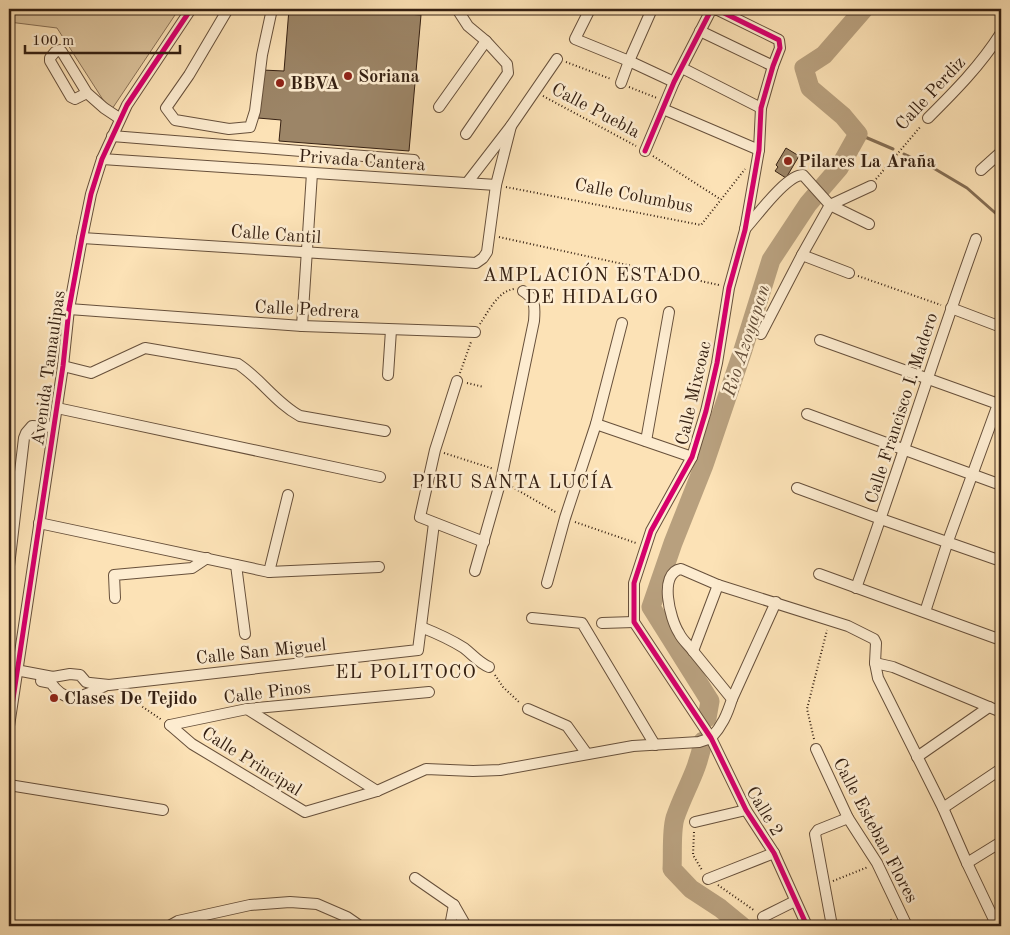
<svg xmlns="http://www.w3.org/2000/svg" width="1010" height="935" viewBox="0 0 1010 935" font-family="'Old Standard TT',serif">
<style>
.green{fill:#dac19a;stroke:#887056}
.lines{fill:none;stroke-linecap:round;stroke-linejoin:round}
.stream{stroke:#846d53;stroke-width:3}
.river{stroke:#b8a07e;stroke-width:19}
.building{fill:#9c8567;stroke:#352012}
.minor-casing{stroke:#67503b;stroke-width:12}
.path{stroke:#352012;stroke-width:2;stroke-dasharray:1 2.5;stroke-linecap:butt}
.minor{stroke:#fdecd0;stroke-width:10}
.cycleway-casing{stroke:#fdecd0;stroke-width:8}
.cycleway{stroke:#d6006c;stroke-width:5}
.poi-dot{fill:#8f2418;stroke:#fdecd0;stroke-width:2}
.labels{text-anchor:middle;stroke-width:5;stroke-linejoin:round;paint-order:stroke}
.poi-label{font-size:18px;font-weight:bold;fill:#352012;stroke:#fdecd0;text-anchor:start}
.street-label{font-size:18px;fill:#352012;stroke:#fdecd0}
.neighbourhood-label{font-size:19px;letter-spacing:1px;fill:#352012;stroke:#fdecd0}
.water-label{font-size:19px;font-style:italic;fill:#634d38;stroke:#fdecd0}
</style>
<rect width="100%" height="100%" fill="#fce2b6"/>
<filter id="stains"><feTurbulence type="fractalNoise" baseFrequency=".004" numOctaves="4"/><feColorMatrix values="0 0 0 0 .2 0 0 0 0 .09 0 0 0 0 .02 0 0 0 .5 -.17"/></filter>
<radialGradient id="worn" r=".72"><stop offset=".6" stop-color="#630" stop-opacity="0"/><stop offset="1" stop-color="#630" stop-opacity=".3"/></radialGradient>
<!-- green -->
<polygon class="green" points="9,9 179,9 112,109 107,106 57,28 9,22"/>
<g class="lines">
<!-- stream -->
<g class="stream">
<polyline points="858,134 893,149"/>
<polyline points="904,154 930,166 967,188 1001,218"/>
</g>
<!-- river -->
<g class="river">
<polyline points="707,718 710,701 651,607 673,543 704,465 743,350 771,260 808,204 839,168 858,134 843,116 810,88 804,68 824,55 864,9"/>
<path d="M703,741C698,771 684,791 675,818C671,832 673,854 672,869L691,889L720,908L742,926"/>
</g>
</g>
<!-- building -->
<g class="building">
<polygon points="289,9 339,9 421,15 409,151 279,141 281,120 258,118 262,70 284,71"/>
<polygon points="786,148 799,156 786,178 775,171 778,167 776,165"/>
</g>
<g class="lines">
<!-- minor casing -->
<g class="minor-casing">
<g id="minor">
<polyline points="228,9 189,75 166,108 175,120 229,129 250,127 255,111 262,55 272,9"/>
<polyline points="457,9 468,26 486,41 507,64 508,73 466,134"/>
<polyline points="590,9 575,39 629,61 674,82"/>
<polyline points="700,31 773,66"/>
<polyline points="682,68 761,108"/>
<polyline points="621,83 629,61 652,9"/>
<polyline points="87,93 75,99 71,97 50,61 50,58 55,52 60,50 62,52 87,93 104,108 119,118"/>
<polyline points="439,107 486,41"/>
<polyline points="663,109 759,150"/>
<path d="M928,118C955,91 980,66 1001,33"/>
<polyline points="112,136 414,160"/>
<polyline points="645,151 674,82 710,12 713,10 718,10 779,40 780,48 773,66 761,108 759,150 745,230 729,288 717,363 706,411 692,457 651,531 634,583 634,622 711,738 746,810 774,853 807,926"/>
<polyline points="102,159 496,185"/>
<polyline points="981,170 1001,152"/>
<polyline points="467,183 511,126 557,59"/>
<path d="M745,229C757,216 786,175 803,175L830,205L869,224"/>
<polyline points="82,238 476,263 483,258 487,252 496,185 511,126"/>
<polyline points="802,255 849,273"/>
<polyline points="951,308 1001,327"/>
<polyline points="69,309 302,326 475,332"/>
<polyline points="302,326 312,173"/>
<polyline points="761,334 802,255 830,205 871,186"/>
<polyline points="820,340 1001,405"/>
<path d="M63,366L91,373L145,348L238,364C261,379 276,403 300,416L385,431"/>
<polyline points="388,375 391,330"/>
<polyline points="457,381 435,450 420,517 484,542"/>
<polyline points="57,408 380,477"/>
<polyline points="807,414 1001,485"/>
<polyline points="596,424 692,457"/>
<polyline points="646,441 669,312"/>
<polyline points="797,488 881,519 1001,561"/>
<polyline points="39,523 269,572 379,567"/>
<polyline points="236,565 245,634"/>
<polyline points="9,566 24,438 26,433 32,426 53,427"/>
<path d="M475,571L501,480L534,321C535,307 536,299 523,291"/>
<polyline points="269,572 288,495"/>
<polyline points="819,574 1001,640"/>
<polyline points="547,583 565,518 596,424 622,323"/>
<path d="M856,588C898,472 934,355 976,239"/>
<polyline points="115,598 114,575 192,568 207,558"/>
<polyline points="925,612 948,541 1001,396"/>
<polyline points="532,618 582,623 655,745"/>
<polyline points="602,623 634,622"/>
<path d="M421,627C436,633 450,639 464,648C473,655 479,663 489,667"/>
<polyline points="693,651 718,585"/>
<polyline points="875,663 893,667 1001,712"/>
<polyline points="16,670 53,677 70,674 80,675 86,682 90,683 109,685 418,650 434,523"/>
<path d="M41,681L51,683C68,707 82,696 105,686"/>
<polyline points="732,699 776,602"/>
<polyline points="247,709 377,791"/>
<polyline points="528,709 567,726 587,754"/>
<polyline points="170,725 192,744 305,812 377,791 426,769 473,771 500,770 633,746 699,742 711,738"/>
<polyline points="170,725 247,709 429,692"/>
<polyline points="9,726 63,366 69,309 82,238 91,194 102,159 127,105 191,9"/>
<path d="M711,738C722,726 727,715 732,699C719,683 706,667 693,651C689,645 682,640 679,633C670,619 658,573 681,569L718,585L848,626L874,639L876,643L875,663L878,678L943,808L967,863L997,926"/>
<polyline points="816,749 848,818 877,863 907,926"/>
<polyline points="917,757 989,707"/>
<polyline points="9,785 163,810"/>
<polyline points="943,808 1001,769"/>
<polyline points="695,822 746,810"/>
<polyline points="967,863 1001,842"/>
<polyline points="415,878 454,905 466,926"/>
<polyline points="708,879 774,853"/>
<polyline points="763,917 795,901"/>
<polyline points="169,926 178,921 250,905 290,902 317,904 347,917 360,926"/>
<polyline points="450,926 454,905"/>
<polyline points="832,926 815,834 818,830 848,818"/>
</g>
</g>
<!-- path -->
<g class="path">
<polyline points="566,62 611,79"/>
<polyline points="629,87 657,98"/>
<polyline points="543,96 636,146"/>
<polyline points="653,156 720,199"/>
<polyline points="876,179 921,126"/>
<polyline points="506,187 701,225 745,169"/>
<polyline points="499,237 719,285"/>
<polyline points="858,276 941,305"/>
<path d="M480,324C488,312 498,291 514,289"/>
<polyline points="460,373 471,342"/>
<polyline points="467,383 484,387"/>
<polyline points="444,453 494,469"/>
<polyline points="509,485 557,513"/>
<polyline points="575,522 636,543"/>
<polyline points="495,675 503,687 520,703"/>
<polyline points="122,693 162,720"/>
<polyline points="814,739 807,709 827,630"/>
<polyline points="694,832 693,855 702,870"/>
<polyline points="833,881 868,867"/>
<polyline points="718,885 755,911"/>
<polyline points="878,926 893,919"/>
</g>
<!-- minor -->
<use href="#minor" class="minor"/>
<!-- cycleway casing -->
<g class="cycleway-casing">
<g id="cycleway">
<polyline points="645,151 674,82 710,12 713,10 718,10 779,40 780,48 773,66 761,108 759,150 745,230 729,288 717,363 706,411 692,457 651,531 634,583 634,622 711,738 746,810 774,853 807,926"/>
<polyline points="9,726 63,366 69,309 82,238 91,194 102,159 127,105 191,9"/>
</g>
</g>
<!-- cycleway -->
<use href="#cycleway" class="cycleway"/>
</g>
<!-- markers -->
<g class="poi-dot">
<circle cx="348" cy="76" r="5"/>
<circle cx="280" cy="83" r="5"/>
<circle cx="788" cy="161" r="5"/>
<circle cx="54" cy="698" r="5"/>
</g>
<g class="labels">
<!-- poi labels -->
<g class="poi-label">
<text x="358" y="82">Soriana</text>
<text x="290" y="89">BBVA</text>
<text x="798" y="167">Pilares La Araña</text>
<text x="64" y="704">Clases De Tejido</text>
</g>
<!-- street labels -->
<g class="street-label">
<text transform="translate(930 93) rotate(-47)" y="6">Calle Perdiz</text>
<text transform="translate(596 110) rotate(28)" y="6">Calle Puebla</text>
<text transform="translate(362 160) rotate(4)" y="6">Privada Cantera</text>
<text transform="translate(634 195) rotate(11)" y="6">Calle Columbus</text>
<text transform="translate(276 234) rotate(4)" y="6">Calle Cantil</text>
<text transform="translate(307 309) rotate(3)" y="6">Calle Pedrera</text>
<text transform="translate(48 368) rotate(-82)" y="6">Avenida Tamaulipas</text>
<text transform="translate(693 393) rotate(-77)" y="6">Calle Mixcoac</text>
<text transform="translate(901 408) rotate(-72)" y="6">Calle Francisco I. Madero</text>
<text transform="translate(261 651) rotate(-6)" y="6">Calle San Miguel</text>
<text transform="translate(267 692) rotate(-7)" y="6">Calle Pinos</text>
<text transform="translate(252 761) rotate(32)" y="6">Calle Principal</text>
<text transform="translate(765 811) rotate(59)" y="6">Calle 2</text>
<text transform="translate(876 830) rotate(62)" y="6">Calle Esteban Flores</text>
</g>
<!-- neighbourhood labels -->
<g class="neighbourhood-label">
<text x="592" y="281">AMPLACIÓN ESTADO<tspan x="592" dy="22">DE HIDALGO</tspan></text>
<text x="513" y="488">PIRU SANTA LUCÍA</text>
<text x="406" y="678">EL POLITOCO</text>
</g>
<!-- water labels -->
<g class="water-label">
<text transform="translate(745 340) rotate(-72)" y="7">Rio Azoyapan</text>
</g>
</g>
<!-- margin -->
<rect width="1010" height="935" fill="none" stroke="#fce2b6" stroke-width="30"/>
<rect x="10" y="10" width="990" height="915" fill="none" stroke="#352012" stroke-width="2.5"/>
<rect x="15" y="15" width="980" height="905" fill="none" stroke="#352012"/>
<!-- scale -->
<path d="M25 45v8h155v-8" fill="none" stroke="#352012" stroke-width="2.5"/>
<text x="32" y="45" font-size="15" fill="#352012" stroke="#fdecd0" stroke-width="4" paint-order="stroke">100 m</text>
<rect width="100%" height="100%" filter="url(#stains)"/>
<rect width="100%" height="100%" fill="url(#worn)"/>
</svg>
